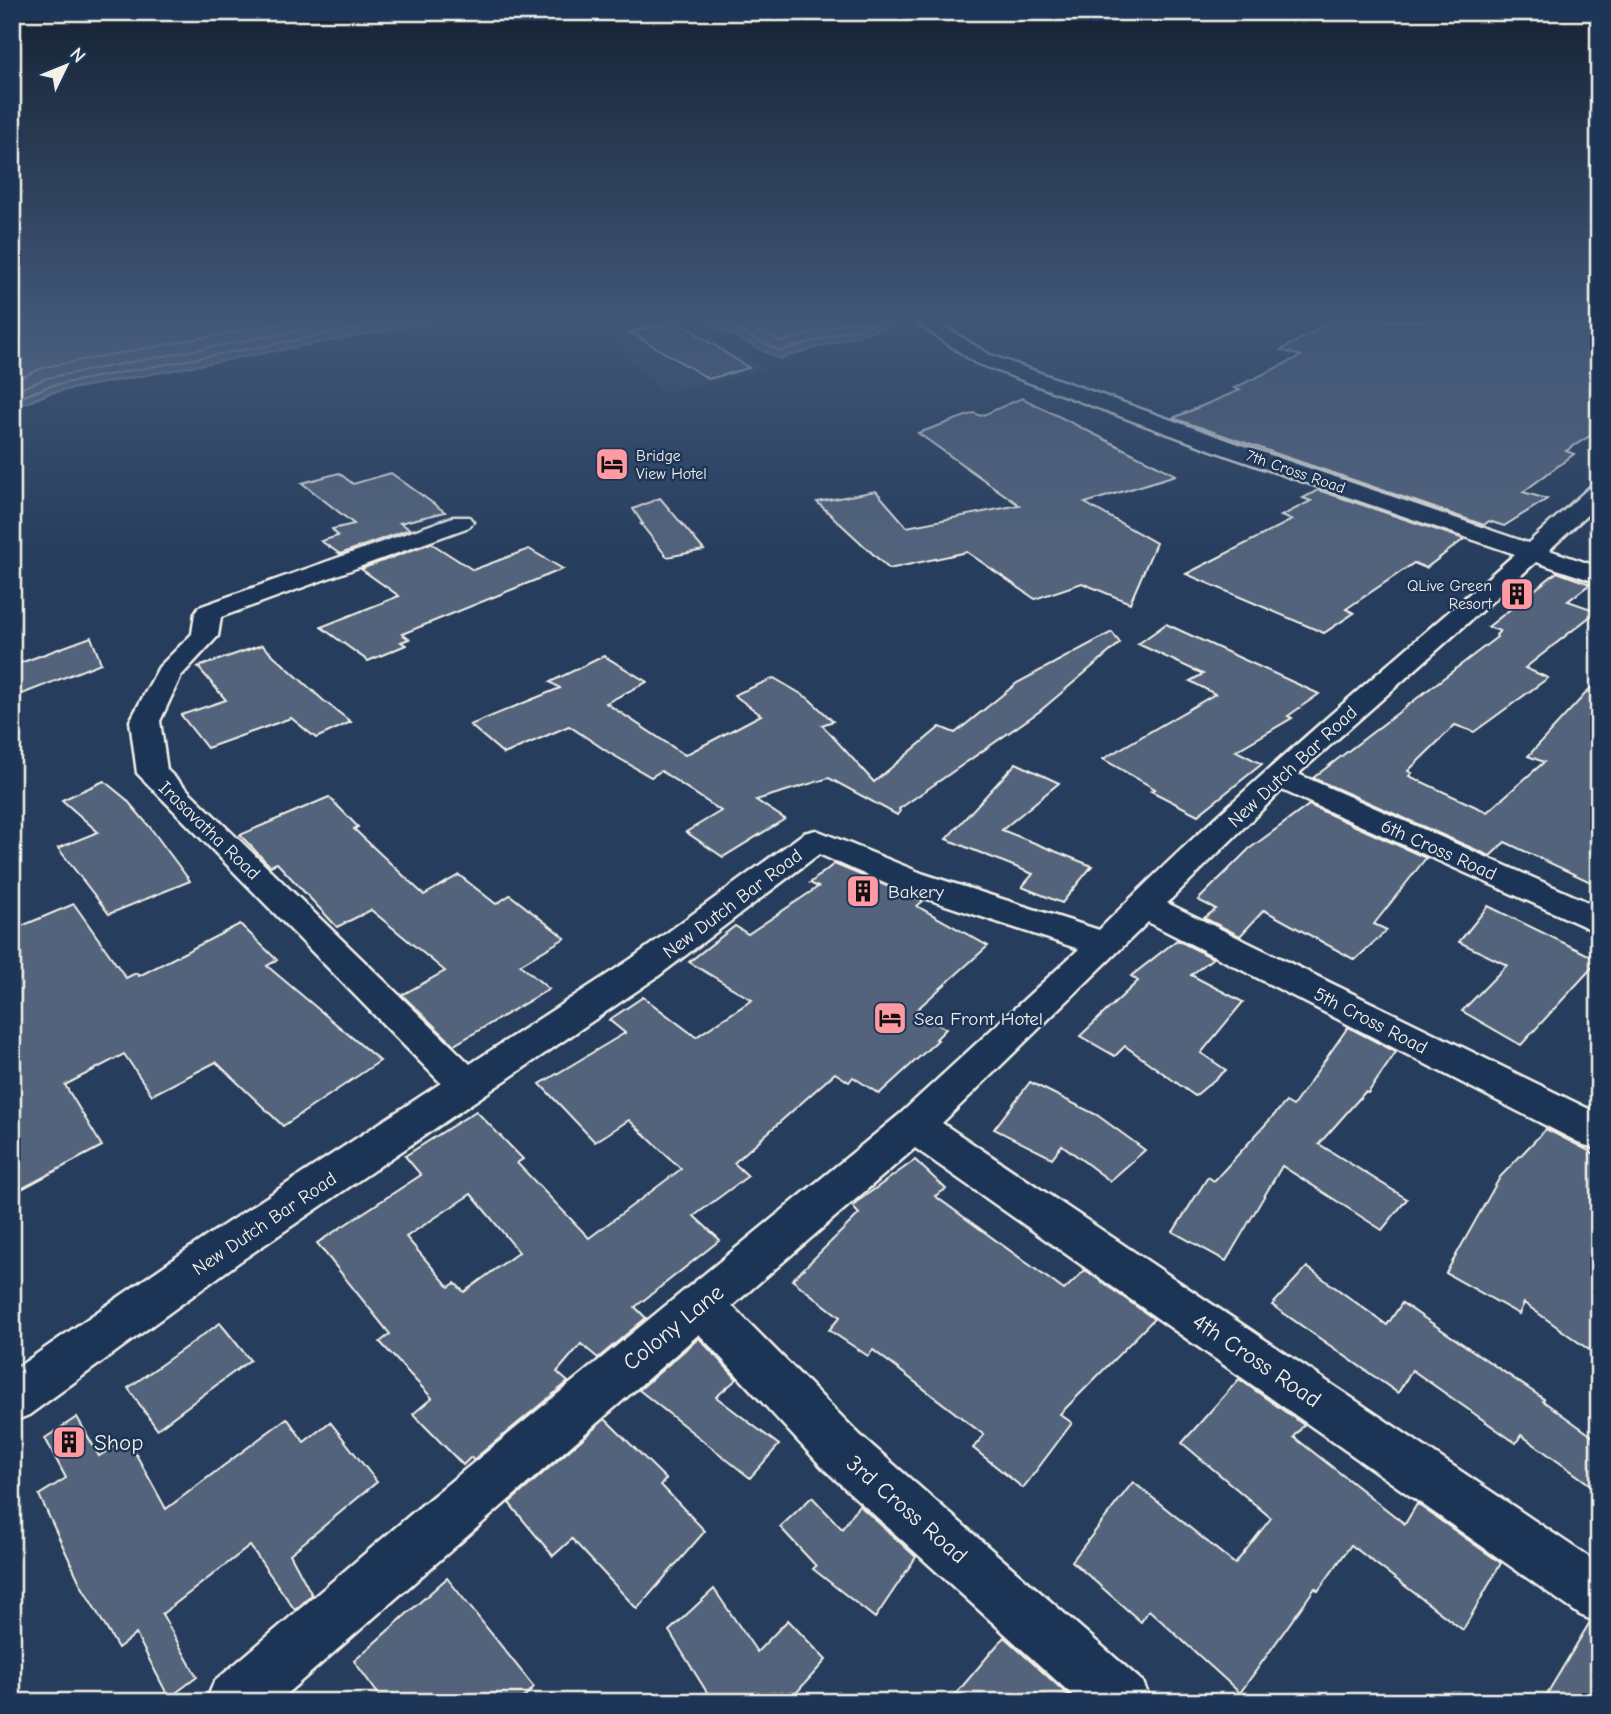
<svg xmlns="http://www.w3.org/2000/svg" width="1611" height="1714" viewBox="0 0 1611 1714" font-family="'Comic Neue',sans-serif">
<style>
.built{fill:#334966}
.water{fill:#677588;stroke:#9fa7ae;stroke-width:2}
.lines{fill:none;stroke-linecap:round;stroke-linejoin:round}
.shore{stroke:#bcbfc2;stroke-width:2}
.building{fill:#52647b;stroke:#f4f1e8;stroke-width:2;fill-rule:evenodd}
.minor-casing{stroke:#f4f1e8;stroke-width:5}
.minor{fill:#1d3557;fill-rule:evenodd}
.labels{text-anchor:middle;stroke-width:5;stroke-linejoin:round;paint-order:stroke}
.far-poi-label{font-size:16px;fill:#f4f1e8;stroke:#1d3557;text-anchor:start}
.far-street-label{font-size:16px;fill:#f4f1e8;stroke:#1d3557}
.street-label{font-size:19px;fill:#f4f1e8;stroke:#1d3557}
.poi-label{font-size:19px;fill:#f4f1e8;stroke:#1d3557;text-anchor:start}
.near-street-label{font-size:23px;fill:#f4f1e8;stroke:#1d3557}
.near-poi-label{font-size:23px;fill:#f4f1e8;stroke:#1d3557;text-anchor:start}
</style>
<rect width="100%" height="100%" fill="#263d5d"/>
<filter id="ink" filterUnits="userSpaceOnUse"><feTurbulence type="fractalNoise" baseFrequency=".0143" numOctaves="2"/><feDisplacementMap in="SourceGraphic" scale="14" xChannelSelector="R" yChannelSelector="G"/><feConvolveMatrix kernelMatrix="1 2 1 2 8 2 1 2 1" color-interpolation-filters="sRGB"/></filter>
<g filter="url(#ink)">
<!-- built -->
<polygon class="built" points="592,321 684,321 765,369 664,393"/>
<!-- water -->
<g class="water">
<polygon points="12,321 436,321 50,393 12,409"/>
<polygon points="705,321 906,321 779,359"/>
</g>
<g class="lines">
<!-- shore -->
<g class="shore">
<polyline points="720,321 780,351 882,321"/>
<polyline points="739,321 781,342 852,321"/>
<polyline points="12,381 45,367 293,321"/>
<polyline points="12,392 47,378 350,321"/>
<polyline points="12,401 49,386 397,321"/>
</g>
</g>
<!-- building -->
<g class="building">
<polygon points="677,321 732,357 749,368 709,379 630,332"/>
<polygon points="1333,321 1599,321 1599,430 1566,451 1574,454 1523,492 1547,499 1504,526 1489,521 1484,525 1173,418 1240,390 1234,388 1301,356 1281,350"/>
<polygon points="1022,398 1176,475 1085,503 1156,543 1130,603 1082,583 1035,599 967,552 889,569 817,502 876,491 907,527 1019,505 918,433 974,413 981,416"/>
<polygon points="339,473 353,484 391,473 445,512 400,523 410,529 340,554 321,541 338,536 332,529 354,524 302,483"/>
<polygon points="1318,490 1464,539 1426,568 1414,563 1346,609 1354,613 1324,633 1186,574 1292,520 1281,516 1311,501 1303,498"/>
<polygon points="660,498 704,550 667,557 641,524 643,524 633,509"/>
<polygon points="431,543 473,570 529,549 563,569 402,634 409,639 401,642 406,645 368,661 321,627 399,596 361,569"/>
<polygon points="1557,572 1590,584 1568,601 1597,611 1525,668 1548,678 1474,732 1455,725 1408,771 1412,773 1409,776 1487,812 1544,762 1528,756 1599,679 1599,886 1505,842 1490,856 1313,778 1497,637 1496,635 1500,631 1488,627"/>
<polygon points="1166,624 1319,694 1288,716 1292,718 1236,751 1262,764 1198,815 1151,791 1155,789 1103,759 1215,694 1190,681 1203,674 1138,644"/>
<polygon points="1112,632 1120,643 1040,711 899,809 900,811 897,815 829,778 756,800 785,819 723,857 686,832 721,811 661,771 651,777 608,752 569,726 504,754 470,725 560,688 550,682 604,656 647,682 606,703 685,755 761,715 734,695 774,678 808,698 833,721 822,725 874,782 940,727 955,733 1017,683"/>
<polygon points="91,637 101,663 12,698 12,666"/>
<polygon points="262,645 324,701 351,722 316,738 291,718 207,748 181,715 226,700 198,667"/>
<polygon points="1016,763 1059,783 1002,830 1092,866 1062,903 1022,887 1033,874 946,839"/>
<polygon points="104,781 126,799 149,826 190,881 109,914 58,848 98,832 62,800"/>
<polygon points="329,797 358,827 354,829 424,895 459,875 496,904 510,895 565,938 520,965 549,989 454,1045 402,995 445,971 371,910 337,927 277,863 270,866 240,835"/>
<polygon points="1309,805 1426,858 1374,924 1387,930 1355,960 1264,910 1240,936 1204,918 1216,909 1198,900 1249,849"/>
<path d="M834,864L923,901L917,906L988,946L915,1011L946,1029L936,1039L938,1040L879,1094L853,1077L849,1082L835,1073L734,1163L748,1176L694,1216L720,1240L635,1307L646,1318L598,1358L581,1344L557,1372L568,1382L473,1460L471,1457L463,1465L413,1414L432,1398L380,1342L390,1334L317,1243L421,1175L405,1156L476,1111L523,1159L517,1163L589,1238L681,1169L629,1120L595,1142L540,1084L625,1033L609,1020L643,997L696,1037L752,1000L689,962L735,926L748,934L818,887L810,883ZM471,1194L519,1252L464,1292L455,1283L449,1287L406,1237Z"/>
<polygon points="74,904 126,978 136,973 139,976 240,924 277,960 267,966 380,1061 283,1126 216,1062 152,1095 124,1054 65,1085 102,1146 12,1194 12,930"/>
<polygon points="1488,906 1599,960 1521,1045 1462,1011 1507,965 1459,942"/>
<polygon points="1177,940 1213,958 1191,975 1243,1002 1201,1053 1226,1070 1195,1096 1125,1046 1115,1056 1080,1036 1138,981 1131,976"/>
<polygon points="1348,1027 1396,1052 1368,1093 1365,1092 1319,1144 1407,1199 1382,1230 1282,1166 1226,1261 1173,1232 1208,1177 1214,1181 1286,1102 1293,1106"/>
<polygon points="1030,1082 1097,1115 1145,1150 1110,1181 1062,1145 1052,1158 994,1129"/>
<polygon points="1546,1129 1599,1156 1599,1357 1524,1303 1519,1314 1446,1273 1500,1177"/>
<polygon points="915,1160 946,1189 935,1196 1064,1290 1085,1270 1154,1319 1060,1414 1072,1423 1023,1488 973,1448 984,1435 873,1350 868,1356 829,1330 840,1317 792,1280 859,1214 853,1207 858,1201"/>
<polygon points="1307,1267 1387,1325 1402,1303 1544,1399 1543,1401 1599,1441 1599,1491 1521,1435 1516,1443 1412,1370 1398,1393 1272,1305"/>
<polygon points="220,1323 250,1360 157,1429 128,1388"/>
<polygon points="699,1338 737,1379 716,1397 779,1445 750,1478 639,1390"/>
<polygon points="1239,1379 1304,1425 1294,1437 1405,1524 1417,1504 1501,1563 1463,1630 1351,1545 1318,1591 1315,1588 1240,1693 1149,1610 1141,1622 1072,1561 1133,1482 1235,1564 1271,1518 1182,1443"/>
<polygon points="77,1417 99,1456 127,1438 166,1509 287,1418 304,1442 330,1422 377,1482 290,1554 312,1595 295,1610 250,1546 162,1614 197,1677 169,1698 136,1634 118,1648 81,1585 39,1495 66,1478 45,1438"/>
<polygon points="605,1419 666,1479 661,1485 705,1531 637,1609 572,1539 553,1556 509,1503"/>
<polygon points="812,1497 842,1529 859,1505 916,1557 875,1618 813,1569 816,1566 780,1527"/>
<polygon points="447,1578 534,1687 519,1702 384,1702 354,1661"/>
<polygon points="714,1589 757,1652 788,1620 826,1660 788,1702 713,1702 669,1631"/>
<polygon points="1590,1622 1599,1625 1599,1702 1542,1702"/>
<polygon points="1004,1637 1076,1702 949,1702"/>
</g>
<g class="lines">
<!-- minor casing -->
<g class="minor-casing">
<path id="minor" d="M914,321H935L990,355L1244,446L1528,543L1591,486L1599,484V504L1549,550L1599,567V583L1536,562L1298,774L1599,907V933L1282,790L1167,903L1599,1114V1149L1584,1145L1148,922L942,1123L1599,1564V1623L1580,1615L915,1148L732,1306L860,1435L1143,1682L1151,1702H1080L824,1469L699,1334L277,1702H206L214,1682L422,1505L900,1114L1079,949L900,890L819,854L657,977L239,1262L29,1415L12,1422V1371L207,1236L441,1083L137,773L130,721L159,667L192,634L195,613L199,607L453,517H469L473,522L469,527L221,617L218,636L181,676L160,721L167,770L470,1064L631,959L804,833L816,830L924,874L1099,930C1230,797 1374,678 1515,554L1228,456L976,363Z"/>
</g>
<!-- minor -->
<use href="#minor" class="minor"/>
</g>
</g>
<!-- sky -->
<linearGradient id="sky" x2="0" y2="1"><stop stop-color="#152233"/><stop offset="0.57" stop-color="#415778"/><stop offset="1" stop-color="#415778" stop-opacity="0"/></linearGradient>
<rect width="1611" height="560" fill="url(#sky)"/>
<!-- icons -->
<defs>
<g id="hotel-square" transform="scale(1.75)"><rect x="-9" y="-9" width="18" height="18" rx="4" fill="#ff9aa2" stroke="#1d3557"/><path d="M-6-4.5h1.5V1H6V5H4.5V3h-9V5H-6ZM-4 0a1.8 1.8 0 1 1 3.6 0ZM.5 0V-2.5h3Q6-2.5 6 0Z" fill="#111"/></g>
<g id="building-square" transform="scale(1.75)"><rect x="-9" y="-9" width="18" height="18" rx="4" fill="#ff9aa2" stroke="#1d3557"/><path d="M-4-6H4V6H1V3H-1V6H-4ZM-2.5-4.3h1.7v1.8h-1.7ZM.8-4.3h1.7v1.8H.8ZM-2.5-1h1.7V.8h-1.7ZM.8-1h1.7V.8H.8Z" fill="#111"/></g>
</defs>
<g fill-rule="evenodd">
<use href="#hotel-square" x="612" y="464"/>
<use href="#building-square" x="1517" y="594"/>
<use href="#building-square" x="863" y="891"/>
<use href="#hotel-square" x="890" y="1018"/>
<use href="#building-square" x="69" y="1442"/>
</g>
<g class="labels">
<!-- far-poi labels -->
<g class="far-poi-label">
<text x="636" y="461">Bridge<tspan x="636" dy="18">View Hotel</tspan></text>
<text x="1492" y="591" text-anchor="end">QLive Green<tspan x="1492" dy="18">Resort</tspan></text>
</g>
<!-- far-street labels -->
<g class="far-street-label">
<text transform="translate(1296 471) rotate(19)" y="6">7th Cross Road</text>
</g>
<!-- street labels -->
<g class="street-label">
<text transform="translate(1292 766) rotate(-43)" y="7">New Dutch Bar Road</text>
<text transform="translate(210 830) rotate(44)" y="7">Irasavatha Road</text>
<text transform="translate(1439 849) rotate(24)" y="7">6th Cross Road</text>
<text transform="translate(732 903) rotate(-37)" y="7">New Dutch Bar Road</text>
<text transform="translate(1371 1020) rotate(27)" y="7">5th Cross Road</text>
<text transform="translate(264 1223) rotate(-34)" y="7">New Dutch Bar Road</text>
</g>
<!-- poi labels -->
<g class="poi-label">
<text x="888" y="898">Bakery</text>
<text x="914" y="1025">Sea Front Hotel</text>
</g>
<!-- near-street labels -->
<g class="near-street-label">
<text transform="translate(673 1327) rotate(-39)" y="8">Colony Lane</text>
<text transform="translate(1257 1360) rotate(34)" y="8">4th Cross Road</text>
<text transform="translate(907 1509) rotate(41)" y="8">3rd Cross Road</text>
</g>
<!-- near-poi labels -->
<g class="near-poi-label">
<text x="94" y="1450">Shop</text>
</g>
</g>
<!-- margin -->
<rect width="1611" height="1714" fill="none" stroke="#1d3557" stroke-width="42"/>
<rect x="21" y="21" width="1569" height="1672" fill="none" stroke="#f4f1e8" stroke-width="2.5" filter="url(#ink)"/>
<!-- north arrow -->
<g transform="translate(66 66) rotate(47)" stroke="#1d3557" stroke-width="5" paint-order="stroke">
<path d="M0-5L12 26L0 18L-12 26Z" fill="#f4f1e8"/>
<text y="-10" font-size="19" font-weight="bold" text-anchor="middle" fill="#f4f1e8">N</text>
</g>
</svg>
